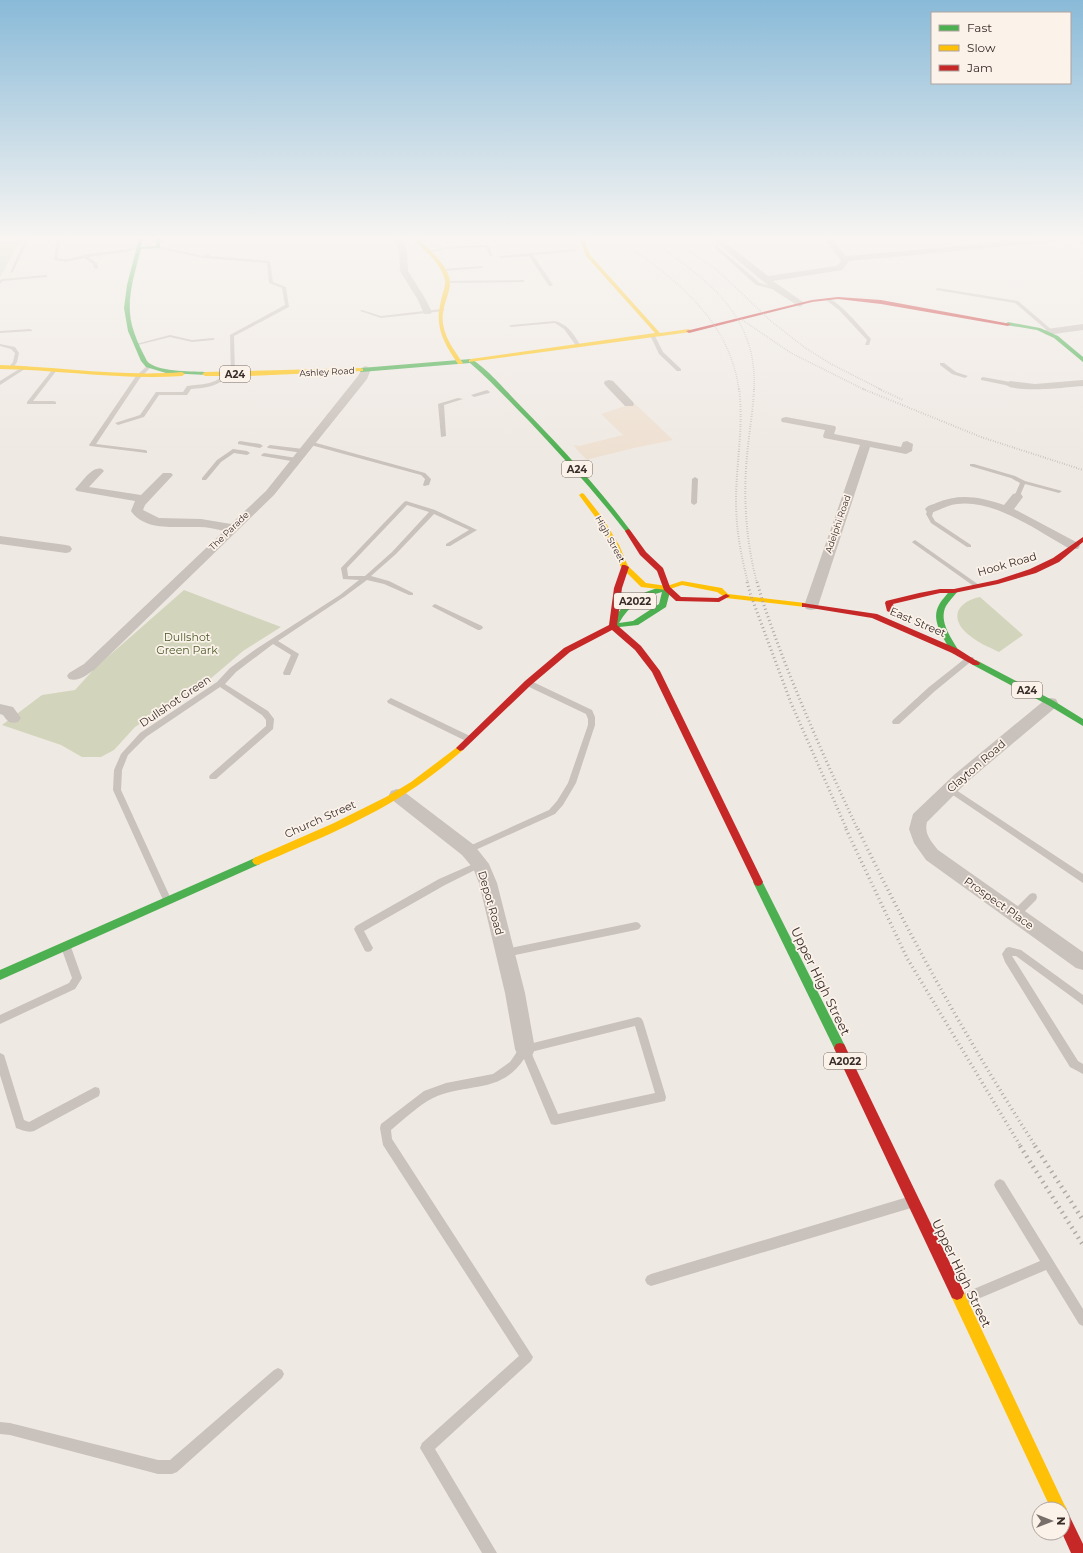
<svg xmlns="http://www.w3.org/2000/svg" width="1083" height="1553" viewBox="0 0 1083 1553" font-family="Montserrat,sans-serif">
<style>
.green{fill:#d2d5bb}
.plaza{fill:#eee0d1}
.lines{fill:none;stroke-linecap:round;stroke-linejoin:round}
.lane{fill:#c9c1bb;fill-rule:evenodd}
.street{fill:#c9c1bb;fill-rule:evenodd}
.fast{fill:#4caf50;fill-rule:evenodd}
.slow{fill:#ffc107;fill-rule:evenodd}
.jam{fill:#c62828;fill-rule:evenodd}
.rail-far4{stroke:#b0aaa6;stroke-width:1.5;stroke-dasharray:0.5 1.5;stroke-linecap:butt}
.rail-far3{stroke:#b0aaa6;stroke-width:2;stroke-dasharray:0.5 2;stroke-linecap:butt}
.rail-far2{stroke:#b0aaa6;stroke-width:3;stroke-dasharray:1 3;stroke-linecap:butt}
.rail-far1{stroke:#b0aaa6;stroke-width:3.5;stroke-dasharray:1 3.5;stroke-linecap:butt}
.rail{stroke:#b0aaa6;stroke-width:4.5;stroke-dasharray:1.5 4.5;stroke-linecap:butt}
.labels{text-anchor:middle;stroke-width:3.5;stroke-linejoin:round;paint-order:stroke}
.far-street-label{font-size:9px;fill:#3a2d29;stroke:#fbf2ea}
.shield{fill:#fbf2ea;stroke:#746863;stroke-width:1}
.shield-label{font-size:10px;font-weight:bold;fill:#3a2d29}
.street-label{font-size:11px;fill:#3a2d29;stroke:#fbf2ea}
.park-label{font-size:11px;fill:#4c5b2a;stroke:#fbf2ea}
.near-street-label{font-size:13px;fill:#3a2d29;stroke:#fbf2ea}
</style>
<rect width="100%" height="100%" fill="#efe9e3"/>
<!-- green -->
<g class="green">
<polygon points="0,239 21,239 0,277"/>
<polygon points="184,590 281,627 243,651 209,680 135,727 114,750 101,757 82,757 61,745 2,725 42,695 75,690 95,668"/>
<path d="M980,597L1023,635L999,652C989,647 978,643 969,635C949,619 956,602 980,597Z"/>
</g>
<!-- plaza -->
<polygon class="plaza" points="634,403 673,440 634,448 589,459 588,461 578,451 574,445 579,446 623,435 601,414"/>
<g class="lines">
<!-- lane -->
<g class="lane">
<polygon points="25,239 29,239 13,272 10,273"/>
<path d="M63,239H70L60,243L57,258C68,261 78,256 88,254C105,252 122,250 139,247L141,248L126,252L88,257L97,263L98,268L96,269L94,268L93,264L84,258L66,262L54,260L56,242Z"/>
<polygon points="581,239 594,239 595,240 593,241 582,241"/>
<polygon points="719,240 722,241 718,247 760,283 780,289 780,291 756,285 715,248"/>
<polygon points="485,245 490,247 492,256 490,256 486,248 485,247 446,249 428,253 426,252 446,247"/>
<polygon points="158,246 203,256 208,254 210,255 209,256 270,261 273,282 286,287 289,307 234,336 235,375 231,374 230,335 285,305 282,288 269,283 267,263 204,258 157,248"/>
<polygon points="576,249 575,251 533,255 553,285 551,286 549,286 529,256 501,258 499,257 501,256"/>
<polygon points="482,266 483,266 483,268 443,271 441,270 443,269"/>
<polygon points="45,275 47,275 47,277 3,281 0,284 0,280 2,279"/>
<polygon points="522,280 524,280 524,282 448,283 446,282 448,281"/>
<polygon points="938,288 1018,301 1053,331 1049,332 1015,303 936,290 936,289"/>
<path d="M826,298C837,298 863,330 871,339L869,345H865L867,340L839,310L826,300Z"/>
<polygon points="442,309 444,309 444,311 381,318 360,311 362,310 381,316"/>
<path d="M555,321C568,324 574,335 581,346V347H577L564,329L555,323L511,327L509,326L511,325Z"/>
<polygon points="30,329 32,330 32,331 0,333 0,331"/>
<polygon points="650,334 654,334 663,352 681,369 681,371 677,371 659,354 650,335"/>
<polygon points="170,335 192,340 213,338 215,339 213,340 192,342 170,337 138,345 136,344"/>
<polygon points="0,344 15,347 19,353 17,362 13,368 9,367 13,362 15,353 11,349 0,346"/>
<polygon points="940,363 944,363 956,372 968,376 965,378 952,374 940,365"/>
<polygon points="24,366 28,367 0,385 0,381"/>
<polygon points="147,366 151,367 140,378 96,444 145,450 147,451 147,453 90,446 89,445 136,376"/>
<polygon points="53,369 57,370 33,401 54,401 56,402 56,404 27,404 27,402"/>
<path d="M226,373L230,374C220,386 206,388 191,389L187,395H159L144,417L118,425L115,423L140,415L156,392H183L187,386C202,384 215,385 226,373Z"/>
<polygon points="983,377 1010,382 1013,384 1010,386 981,380 981,378"/>
<polygon points="487,390 490,392 489,393 474,397 471,395"/>
<polygon points="458,398 463,399 444,405 446,436 441,437 438,404"/>
<polygon points="240,441 260,444 263,446 260,448 238,444 238,442"/>
<polygon points="309,441 425,473 431,479 429,485 424,486 423,485 425,479 421,475 307,444 307,442"/>
<polygon points="270,445 303,449 306,451 303,453 268,448 267,447"/>
<polygon points="233,449 247,451 250,453 247,455 234,453 221,462 206,480 202,480 202,478 217,460"/>
<polygon points="264,453 297,458 300,460 297,462 262,456 261,455"/>
<polygon points="970,464 974,464 1015,476 1025,481 1062,491 1059,493 1025,484 1019,498 1015,498 1014,497 1020,483 1011,478 970,466"/>
<polygon points="695,477 698,479 697,503 694,505 691,503 692,479"/>
<path d="M406,501L435,510L477,530L450,546H446V544L469,530L434,514L396,554L371,576L389,581L413,593V595H409L384,584L367,580L344,597L278,641L299,654L290,675H284L283,673L291,655L273,644L236,672L225,684L268,711L274,719L273,729L216,779H210L209,777L210,775L266,726V720L262,715L220,687L146,737L128,755L122,770L121,790L171,899L170,902L167,903L164,902L113,790L114,770L121,754L140,733L217,682L230,668L256,649L340,595L359,580L343,579L341,568L404,502ZM407,505L429,512L392,552L365,576H348L347,568Z"/>
<polygon points="931,507 934,509 932,516 935,521 971,545 971,547 967,547 931,523 926,514 928,509"/>
<polygon points="915,540 979,585 979,587 975,587 913,543 912,542"/>
<polygon points="435,604 482,626 483,628 480,630 478,630 433,607 432,606"/>
<polygon points="967,657 973,657 974,659 935,691 899,724 893,724 892,722 893,720 929,687"/>
<polygon points="525,681 531,681 592,710 595,717 595,725 576,783 563,805 555,814 471,852 465,852 464,850 465,848 549,810 557,801 568,783 588,725 588,719 586,714 525,685 524,683"/>
<polygon points="391,698 472,737 473,739 472,741 466,741 388,703 387,701"/>
<polygon points="950,786 1083,874 1083,883 947,791 946,789 947,787"/>
<polygon points="480,861 483,862 484,864 483,866 445,885 364,931 373,948 371,951 368,952 365,951 354,929 356,926 439,879"/>
<polygon points="1033,893 1036,894 1037,897 1036,900 1019,917 1016,918 1013,917 1011,914 1013,911 1030,894"/>
<polygon points="636,922 639,923 641,926 639,929 636,930 505,957 502,956 500,953 502,950 505,949"/>
<polygon points="66,943 69,944 71,947 82,978 75,989 0,1024 0,1015 69,983 72,978 61,947 63,944"/>
<polygon points="1009,947 1021,950 1083,995 1083,1005 1016,956 1012,956 1078,1061 1083,1064 1083,1074 1070,1067 1005,962 1002,954 1006,948"/>
<path d="M638,1017L641,1018L643,1021L666,1097L665,1101L555,1125L551,1124L524,1059C500,1095 466,1082 433,1098C420,1104 402,1121 391,1130L392,1139L533,1357L531,1361L435,1449L497,1553H482L420,1448L422,1443L519,1356L383,1145L380,1128L381,1124L424,1091L446,1083L493,1074L510,1062L521,1046ZM635,1026L655,1093L558,1114L531,1052Z"/>
<path d="M0,1053L4,1055L5,1058L24,1120L29,1122L95,1087L99,1088L100,1092L99,1096L34,1131C28,1133 22,1130 16,1128L15,1124L0,1075Z"/>
<polygon points="1000,1179 1004,1181 1083,1309 1083,1326 1079,1324 1046,1270 966,1304 962,1302 960,1298 962,1294 1040,1261 996,1189 994,1185 996,1181"/>
<polygon points="911,1196 915,1198 917,1202 915,1206 911,1208 651,1286 647,1284 645,1280 647,1276 651,1274"/>
<polygon points="278,1368 282,1370 284,1374 282,1378 177,1472 172,1474 158,1474 10,1435 0,1434 0,1422 10,1423 158,1460 170,1460 274,1370"/>
</g>
<!-- street -->
<g class="street">
<polygon points="395,239 403,239 407,251 408,271 426,300 432,312 430,314 424,314 418,300 400,271 399,251"/>
<polygon points="712,239 721,239 768,276 836,266 841,262 840,259 824,239 832,239 846,256 1037,239 1069,239 1065,241 849,261 842,270 773,281 803,302 804,304 800,307 775,291"/>
<polygon points="1073,239 1083,239 1083,245"/>
<polygon points="1083,324 1083,330 1047,335 1042,332 1047,329"/>
<path d="M366,366L371,369L367,379L274,495L94,670C86,675 79,682 69,679L67,676L69,673L84,664L224,531C216,529 207,527 199,527C178,526 145,532 131,511L135,501L77,491L75,489L77,487C84,480 92,466 102,469L104,471L89,487L141,495L163,473H171L173,475L145,505L143,510L159,518L201,519L231,524L266,491L358,376L363,367Z"/>
<polygon points="609,380 613,381 633,402 634,404 633,406 625,406 605,385 604,383 605,381"/>
<path d="M1083,380V386C1068,387 1014,394 1005,384L1010,381L1035,384Z"/>
<polygon points="786,417 835,426 836,428 834,434 901,447 903,442 907,441 913,444 912,451 906,454 870,447 818,606 816,609 811,610 806,609 804,606 860,445 824,438 823,436 825,430 782,422 781,420 782,418"/>
<path d="M1017,493L1021,494L1023,497L1014,509L1078,543L1080,546L1078,549H1070C1038,531 994,499 957,504C948,505 940,510 931,513L927,512L925,509C928,505 932,505 936,503C960,493 980,497 1004,505L1013,494Z"/>
<polygon points="0,536 66,545 70,546 72,549 70,552 66,553 0,544"/>
<path d="M1051,698L1056,699L1058,703L1056,707L967,782L927,822C924,834 931,841 938,850L1083,952V970L1076,968L926,860L914,843L909,829L913,814L955,774L1046,699Z"/>
<path d="M0,704L13,707L21,718L18,722C10,724 8,722 3,715L0,714Z"/>
<polygon points="397,789 403,791 474,845 489,864 497,883 525,993 535,1049 532,1056 525,1058 518,1056 515,1049 505,993 479,883 473,868 462,855 391,799 389,795 391,791"/>
</g>
<!-- fast -->
<g class="fast">
<path d="M139,239H143L141,247L156,246V239H160V248L141,249C134,276 124,304 134,332C137,342 142,351 147,361C156,372 190,371 205,372L207,373V375L166,373L146,367L141,361L128,331L124,308L127,285Z"/>
<polygon points="1008,322 1040,328 1058,336 1083,357 1083,362 1054,338 1037,330 1006,325 1005,324"/>
<path d="M471,359C483,365 504,388 514,399C555,441 595,483 630,530V532H626C596,493 563,457 529,421C509,401 491,381 470,363L361,372L358,370L361,368Z"/>
<path d="M664,586H667L671,588L666,607L638,625L610,628L609,626C624,601 637,594 664,586ZM662,592L659,604L633,621L619,623C629,605 643,597 662,592Z"/>
<path d="M951,589H957L958,591C954,596 949,601 946,606C938,621 952,639 959,651L955,654L952,653C945,640 931,622 938,607C941,600 947,595 951,589Z"/>
<polygon points="976,660 1054,701 1083,719 1083,726 1048,705 973,665 972,663"/>
<polygon points="257,857 260,858 262,861 260,864 0,980 0,970"/>
<polygon points="758,878 761,879 844,1044 846,1048 844,1052 840,1053 836,1052 753,882 755,879"/>
</g>
<!-- slow -->
<g class="slow">
<path d="M413,239H418C429,249 450,267 450,283C450,292 444,303 443,313C440,331 453,349 463,363L462,364H458C444,343 434,327 441,301C442,295 446,286 445,280C440,261 425,252 413,239Z"/>
<polygon points="580,239 584,239 590,255 660,333 689,329 692,331 691,332 469,362 469,360 471,359 655,333 586,256"/>
<path d="M0,365C61,367 121,377 182,372L185,374L182,376C121,380 61,370 0,369Z"/>
<polygon points="361,368 363,369 363,371 249,376 205,376 202,374 205,372"/>
<polygon points="582,493 584,494 602,517 619,545 628,566 646,583 667,586 682,581 722,588 728,594 805,603 809,605 805,607 726,598 717,592 682,585 667,590 641,587 621,567 611,545 596,518 579,495"/>
<path d="M460,745L464,748L463,750C448,763 433,775 417,786C369,819 314,841 260,864L257,865L254,864L252,861L254,858L334,823L386,797L411,782Z"/>
<polygon points="957,1286 962,1288 1064,1504 1067,1509 1064,1514 1063,1515 1063,1509 1051,1509 952,1298 950,1293 952,1288"/>
</g>
<!-- jam -->
<g class="jam">
<polygon points="838,297 881,300 1011,324 1008,326 881,304 838,299 812,302 689,333 686,331 812,300"/>
<polygon points="628,529 630,530 646,552 663,568 670,587 681,597 718,598 726,594 730,596 719,602 676,601 664,590 657,571 640,555 625,531"/>
<polygon points="1083,537 1083,542 1059,562 1036,573 998,584 954,593 940,593 893,604 895,611 894,613 891,613 887,611 885,603 886,601 919,593 940,589 954,589 997,580 1030,569 1053,558"/>
<polygon points="622,565 625,565 629,567 622,588 617,625 641,646 660,671 763,882 761,885 758,886 755,885 652,672 635,650 612,630 570,652 531,685 463,750 460,751 456,748 525,681 564,648 609,625 614,588"/>
<polygon points="802,603 877,614 958,649 980,663 979,665 973,665 952,653 872,618 805,607 802,607"/>
<polygon points="840,1043 844,1044 962,1288 964,1293 962,1298 957,1300 952,1298 834,1048 836,1044"/>
<polygon points="1063,1510 1068,1513 1083,1544 1083,1553 1071,1553 1062,1533"/>
</g>
<!-- rail-far4 -->
<g class="rail-far4">
<path d="M618,239C674,278 729,318 739,390"/>
<path d="M648,239C705,277 758,314 754,390"/>
<polyline points="672,239 717,270 772,322 804,347 831,364 882,390"/>
<polyline points="741,319 791,353 865,390"/>
</g>
<!-- rail-far3 -->
<g class="rail-far3">
<path d="M739,389C744,426 736,464 736,501C736,529 741,556 748,583"/>
<path d="M754,389C753,411 749,433 747,456C743,497 746,542 757,583"/>
<polyline points="863,389 981,437 1083,470"/>
<polyline points="879,389 903,400"/>
</g>
<!-- rail-far2 -->
<g class="rail-far2">
<polyline points="747,582 751,596 791,703 847,830"/>
<path d="M757,582C765,611 776,639 787,668C809,723 833,777 858,830"/>
</g>
<!-- rail-far1 -->
<g class="rail-far1">
<polyline points="846,829 907,958 1021,1147"/>
<path d="M858,829C910,938 970,1045 1036,1147"/>
</g>
<!-- rail -->
<g class="rail">
<polyline points="1020,1146 1083,1245"/>
<polyline points="1035,1146 1083,1220"/>
</g>
</g>
<!-- sky -->
<linearGradient id="sky" x2="0" y2="1"><stop stop-color="#89bad8"/><stop offset="0.52" stop-color="#f8f5f2"/><stop offset="1" stop-color="#f8f5f2" stop-opacity="0"/></linearGradient>
<rect width="1083" height="457" fill="url(#sky)"/>
<g class="labels">
<!-- far-street labels -->
<g class="far-street-label">
<text transform="translate(327 372) rotate(-3)" y="3">Ashley Road</text>
<text transform="translate(838 524) rotate(-71)" y="3">Adelphi Road</text>
<text transform="translate(229 531) rotate(-44)" y="3">The Parade</text>
<text transform="translate(610 539) rotate(61)" y="3">High Street</text>
</g>
<!-- shield labels -->
<g class="shield">
<rect x="220" y="366" width="30" height="16" rx="3"/>
<rect x="562" y="461" width="30" height="16" rx="3"/>
<rect x="614" y="593" width="42" height="16" rx="3"/>
<rect x="1012" y="682" width="30" height="16" rx="3"/>
<rect x="824" y="1053" width="42" height="16" rx="3"/>
</g>
<g class="shield-label">
<text x="235" y="378">A24</text>
<text x="577" y="473">A24</text>
<text x="635" y="605">A2022</text>
<text x="1027" y="694">A24</text>
<text x="845" y="1065">A2022</text>
</g>
<!-- street labels -->
<g class="street-label">
<text transform="translate(1007 564) rotate(-16)" y="4">Hook Road</text>
<text transform="translate(918 622) rotate(23)" y="4">East Street</text>
<text transform="translate(175 701) rotate(-34)" y="4">Dullshot Green</text>
<text transform="translate(976 766) rotate(-41)" y="4">Clayton Road</text>
<text transform="translate(320 819) rotate(-24)" y="4">Church Street</text>
<text transform="translate(491 903) rotate(74)" y="4">Depot Road</text>
<text transform="translate(999 903) rotate(35)" y="4">Prospect Place</text>
</g>
<!-- park labels -->
<g class="park-label">
<text x="187" y="641">Dullshot<tspan x="187" dy="13">Green Park</tspan></text>
</g>
<!-- near-street labels -->
<g class="near-street-label">
<text transform="translate(821 981) rotate(64)" y="5">Upper High Street</text>
<text transform="translate(962 1273) rotate(64)" y="5">Upper High Street</text>
</g>
</g>
<!-- legend -->
<rect x="931" y="12" width="140" height="72" fill="#fbf2ea" stroke="#aea39d"/>
<rect x="939" y="25" width="20" height="6" fill="#4caf50" stroke="#aea39d"/>
<text x="967" y="32" font-size="12" fill="#3a2d29">Fast</text>
<rect x="939" y="45" width="20" height="6" fill="#ffc107" stroke="#aea39d"/>
<text x="967" y="52" font-size="12" fill="#3a2d29">Slow</text>
<rect x="939" y="65" width="20" height="6" fill="#c62828" stroke="#aea39d"/>
<text x="967" y="72" font-size="12" fill="#3a2d29">Jam</text>
<!-- north arrow -->
<g transform="translate(1051 1521) rotate(90)"><circle r="19" fill="#fbf2ea" stroke="#aea39d"/>
<path d="M0-3L7 15L0 10L-7 15Z" fill="#796f6a"/>
<text y="-6" font-size="11" font-weight="bold" text-anchor="middle" fill="#3a2d29">N</text>
</g>
</svg>
